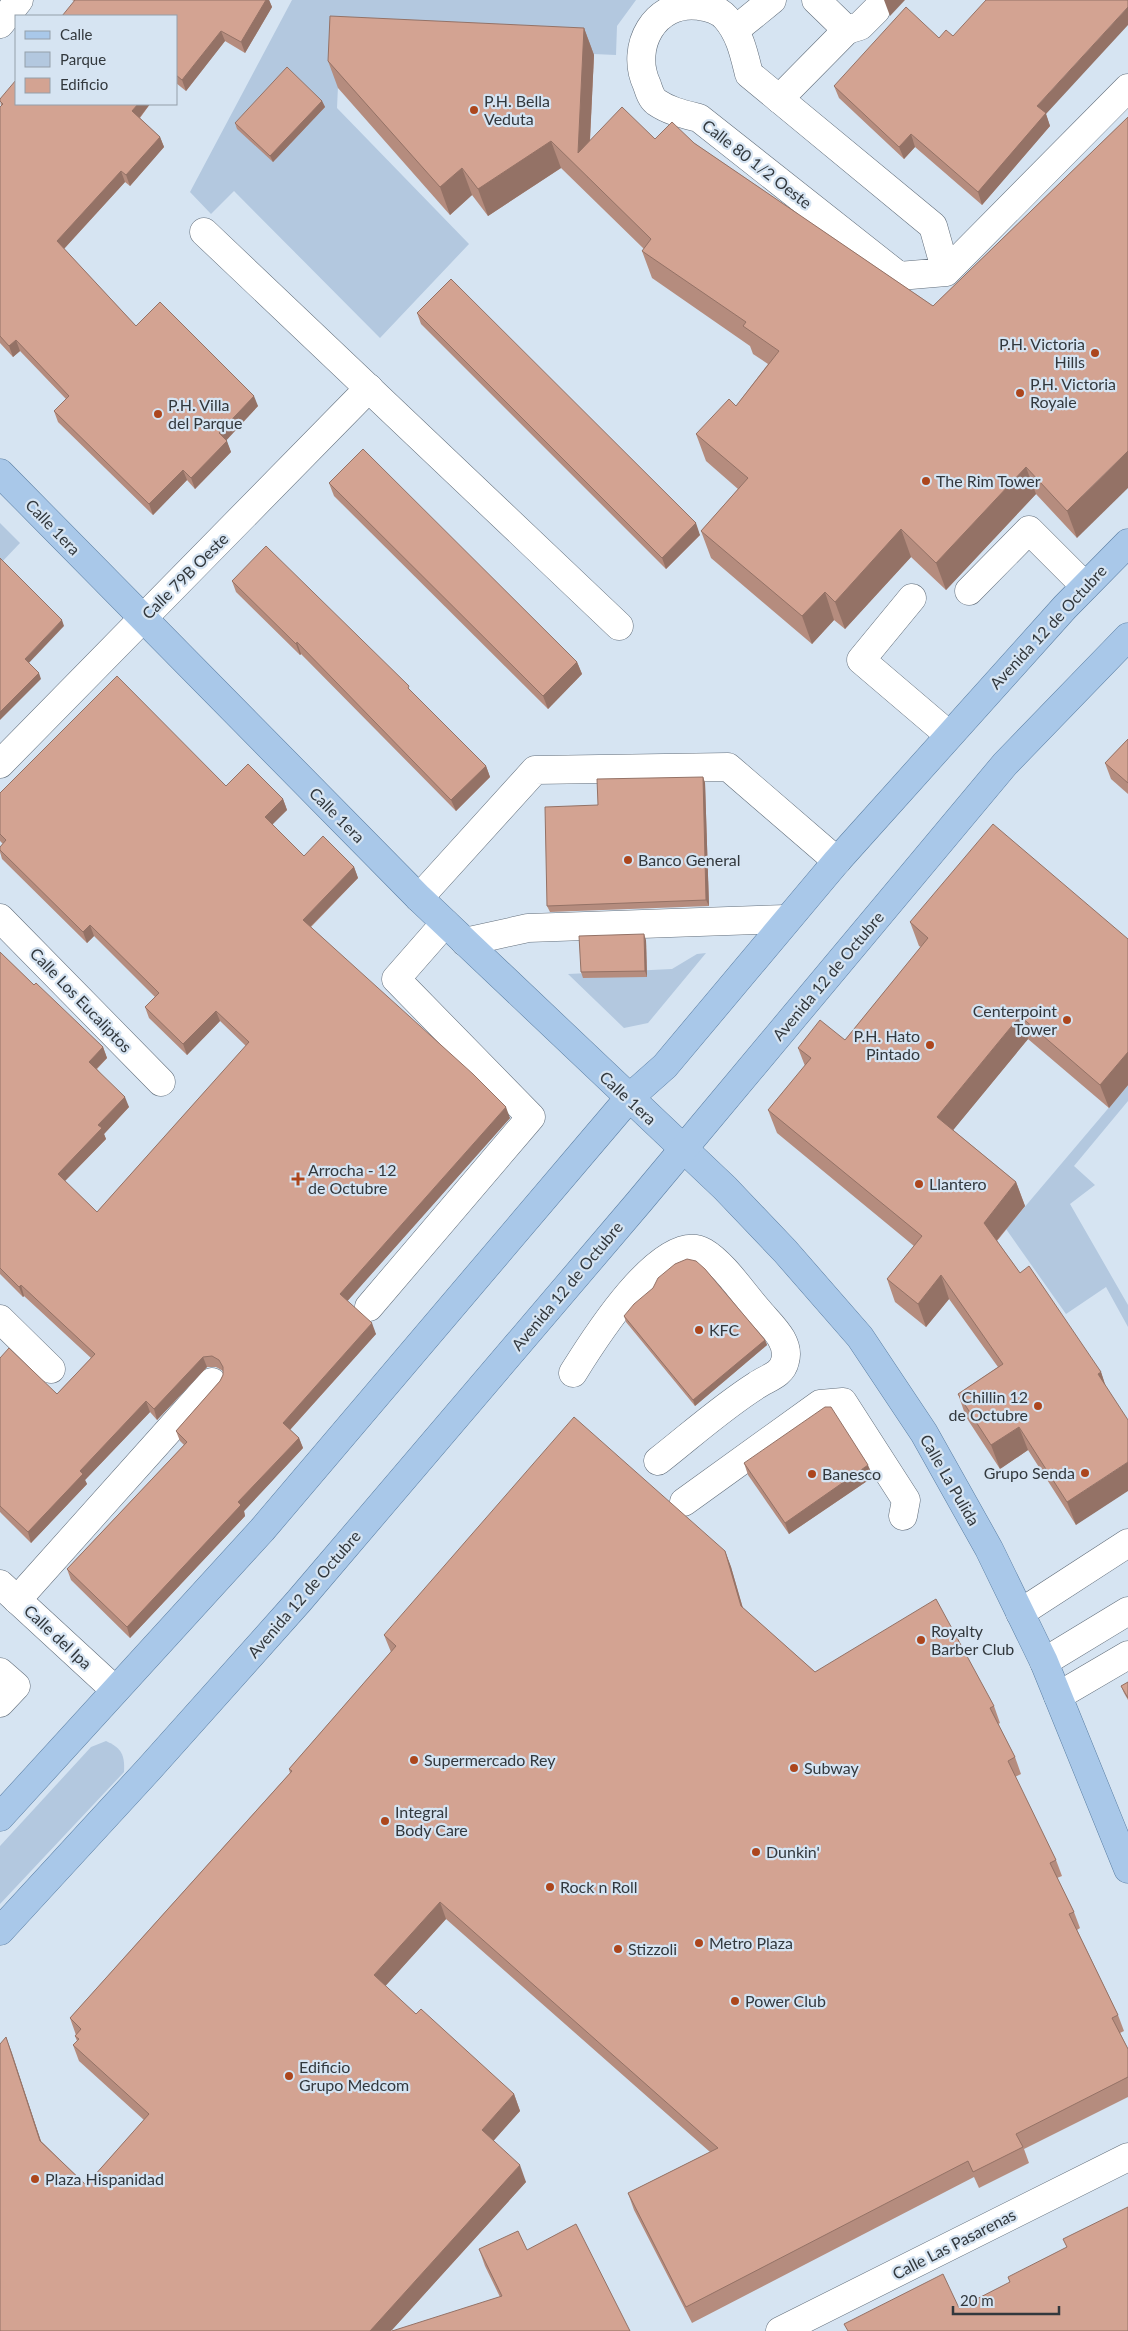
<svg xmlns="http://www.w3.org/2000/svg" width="1128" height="2331" viewBox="0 0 1128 2331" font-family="Lato,sans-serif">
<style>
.green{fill:#b3c8df}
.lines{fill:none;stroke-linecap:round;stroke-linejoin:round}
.minor-casing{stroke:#626e7b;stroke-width:29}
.major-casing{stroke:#5a7ea3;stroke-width:29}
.minor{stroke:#fff;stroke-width:28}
.major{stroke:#a9c8e9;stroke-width:28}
.wall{fill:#b58c7e}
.shaded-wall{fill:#947266}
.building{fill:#d3a392;stroke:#947266}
.poi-dot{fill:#ac461d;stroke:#d6e4f2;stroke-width:2}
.labels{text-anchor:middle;stroke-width:4.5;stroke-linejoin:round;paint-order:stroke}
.poi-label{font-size:16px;fill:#32383d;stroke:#d6e4f2;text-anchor:start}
.street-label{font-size:16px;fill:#32383d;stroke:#d6e4f2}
</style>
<rect width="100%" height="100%" fill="#d6e4f2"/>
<!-- green -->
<g class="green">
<polygon points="292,0 636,0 617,26 616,55 340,43 337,108 469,244 380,338 234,191 211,214 190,192"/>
<polygon points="0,523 20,543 0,564"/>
<polygon points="706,953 648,1023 624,1028 568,974 672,969 697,954"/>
<polygon points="1128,1085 1128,1101 1074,1166 1095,1185 1070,1204 1128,1305 1128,1327 1106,1287 1066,1314 1006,1229"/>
<path d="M106,1741C121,1748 125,1754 124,1772L0,1904V1846L91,1747Z"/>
</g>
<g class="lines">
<!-- minor casing -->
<g class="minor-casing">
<g id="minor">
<polyline points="0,24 19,0"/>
<polyline points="735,30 772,0"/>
<polyline points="847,30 860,26 876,10"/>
<polyline points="779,99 847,30 816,0"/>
<polyline points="204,232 619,626"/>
<path d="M946,272L933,226L749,74C744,54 740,34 726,18C720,11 709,7 699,6C655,0 629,47 647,85C649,91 651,98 656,102C669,111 683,114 699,118L899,276L946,272L1128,88"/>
<polyline points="969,591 1029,530 1085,586"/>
<polyline points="912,598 861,660 949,735"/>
<polyline points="0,764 369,388"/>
<polyline points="419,898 535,770 728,767 837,861"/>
<polyline points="0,918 161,1082"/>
<polyline points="465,942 528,928 786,919"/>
<polyline points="369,1307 531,1117 396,979 445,923"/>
<polyline points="0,1319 51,1369"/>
<path d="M573,1373C591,1344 663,1228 704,1252C723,1263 743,1293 758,1310C769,1324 791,1341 785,1361C782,1375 767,1378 757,1385C722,1407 690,1436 658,1461"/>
<polyline points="684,1502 820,1404 843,1402 906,1500 903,1516"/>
<polyline points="0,1584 115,1690"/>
<polyline points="17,1600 212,1382"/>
<polyline points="1020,1613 1128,1543"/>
<polyline points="1044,1662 1128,1611"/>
<polyline points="0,1672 16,1686 0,1703"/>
<polyline points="1058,1696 1128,1655"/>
<polyline points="780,2331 1128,2157"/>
</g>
</g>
<!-- major casing -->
<g class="major-casing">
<g id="major">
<polyline points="0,473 419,898 725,1188 785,1251 860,1337 924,1433 989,1549 1044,1662 1128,1869"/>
<polyline points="0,1817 262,1530 629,1098 665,1066 837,861 1065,607 1128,543"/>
<polyline points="0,1931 149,1769 299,1601 639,1202 1005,764 1128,637"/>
</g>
</g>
<!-- minor -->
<use href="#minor" class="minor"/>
<!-- major -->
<use href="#major" class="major"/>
</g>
<!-- wall -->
<g class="wall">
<polygon points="72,0 269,0 272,7 245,53 225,41 186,91 176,83 176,16 74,1"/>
<polygon points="584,28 594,55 590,141 655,139 694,143 933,306 1128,117 1077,538 1036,494 946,590 911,557 845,629 834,620 812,644 711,558 701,531 738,489 706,461 696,434 736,406 768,364 753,354 750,346 652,278 642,251 644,249 561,168 488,216 472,195 450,215 338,88 328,61"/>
<polygon points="953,36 1046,114 1050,126 982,205 915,147 904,159 839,98 834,86 939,38"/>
<polygon points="0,99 16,104 150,104 140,118 160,137 164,147 130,186 125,182 64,249 136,326 258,406 226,440 231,452 195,489 187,480 153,515 58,422 54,411 66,399 20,351 13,357 0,343 0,107 1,106"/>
<polygon points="322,101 325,107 273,162 237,129 235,123"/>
<polygon points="417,313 700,535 666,569 421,324"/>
<polygon points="329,483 577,662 582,674 548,709 334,496"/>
<polygon points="232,581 486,766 490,777 456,811 301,654 300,655 236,592"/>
<polygon points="1128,739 1128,794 1111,779 1105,763"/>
<polygon points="703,777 705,783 709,906 550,912 547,906 598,805"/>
<polygon points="226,786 283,799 287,810 272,824 304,856 354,867 358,878 311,927 510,1118 347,1301 376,1334 290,1430 299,1438 303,1448 244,1511 245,1516 130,1638 71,1580 67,1569 184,1445 180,1441 176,1431 220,1381 223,1375 223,1371 216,1367 207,1367 157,1420 150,1412 85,1480 87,1484 31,1543 0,1512 0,1358 57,1394 91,1358 24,1296 23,1297 0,1274 0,952 34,985 103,1047 107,1058 97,1069 129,1107 104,1134 106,1139 65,1181 97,1212 246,1046 220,1021 187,1055 149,1018 145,1007 155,997 94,936 87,943 2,859 0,852 0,847 3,844 0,841 0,793"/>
<polygon points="910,922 1128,939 1128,1085 1109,1108 1028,1039 953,1130 1016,1182 1025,1206 997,1241 1020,1273 1101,1372 1105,1385 1076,1525 1028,1450 1000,1469 966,1417 958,1394 998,1367 949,1299 926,1327 895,1302 887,1279 914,1246 777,1133 768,1110 805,1066 798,1048 845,1040 921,947 919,946"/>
<polygon points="646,940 647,977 583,978 581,972"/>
<polygon points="624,1316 765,1340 767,1345 695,1406 626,1322"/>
<polygon points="744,1463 873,1477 789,1534 748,1475"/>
<polygon points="725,1551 731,1567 743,1608 815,1672 994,1706 1000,1723 998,1724 1015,1757 1021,1774 1015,1777 1056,1860 1062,1876 1057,1878 1074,1912 1080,1928 1077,1930 1118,2015 1124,2031 1120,2033 1128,2049 1128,2097 1024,2149 1029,2163 979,2188 974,2177 692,2323 634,2210 628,2193 710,2152 446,1919 385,1986 416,2014 514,2094 520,2111 493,2141 526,2182 391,2331 0,2331 6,2037 41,2141 86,2185 144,2120 79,2061 73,2045 77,2041 75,2036 76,2035 70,2018 290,1773 289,1769 391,1652 384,1635"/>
<polygon points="1128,1682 1128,1700 1124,1693 1121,1686"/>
<polygon points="479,2249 527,2250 630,2331 500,2297 485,2266"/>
</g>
<!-- shaded-wall -->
<g class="shaded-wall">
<polygon points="266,0 269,0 272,7 245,53 241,42"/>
<polygon points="884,0 905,0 890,16"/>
<polygon points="1128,7 1128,25 1046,114 1050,126 982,205 978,192 1037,106"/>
<polygon points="584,28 594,55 588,178 578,153"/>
<polygon points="221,31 225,41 186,91 182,80"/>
<polygon points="322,101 325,107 273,162 270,156"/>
<polygon points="138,104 150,104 136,122 132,111"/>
<polygon points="911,134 915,147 904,159 899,147"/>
<polygon points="160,137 164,147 130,186 126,175"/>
<polygon points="551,141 561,168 488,216 478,189"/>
<polygon points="462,168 472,195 450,215 440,187"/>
<polygon points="121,171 125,182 61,252 57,241"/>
<polygon points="16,340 20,351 13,357 9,346"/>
<polygon points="254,396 258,406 223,444 219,433"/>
<polygon points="227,441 231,452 195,489 191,478"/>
<polygon points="1128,451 1128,488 1077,538 1067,511"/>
<polygon points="1026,467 1036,494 946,590 936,563"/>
<polygon points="183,470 187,480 153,515 149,504"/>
<polygon points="696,523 700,535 666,569 662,558"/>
<polygon points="901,529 911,557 845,629 835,602"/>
<polygon points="825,592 834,620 812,644 802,616"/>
<polygon points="62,620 64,626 27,665 25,659"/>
<polygon points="297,642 301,654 300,655 296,644"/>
<polygon points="577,662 582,674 548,709 543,696"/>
<polygon points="39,673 41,679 0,720 0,712"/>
<polygon points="486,766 490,777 456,811 451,800"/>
<polygon points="703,777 705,783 709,906 706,900"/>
<polygon points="283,799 287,810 269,828 265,817"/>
<polygon points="354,867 358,878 307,930 303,920"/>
<polygon points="90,925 94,936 87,943 83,932"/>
<polygon points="644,934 646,940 647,977 645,971"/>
<polygon points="216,1011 220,1021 187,1055 183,1044"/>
<polygon points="1020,1016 1028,1039 945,1140 937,1117"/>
<polygon points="103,1047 107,1058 93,1072 89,1062"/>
<polygon points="1128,1052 1128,1085 1109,1108 1100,1085"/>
<polygon points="125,1097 129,1107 104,1134 106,1139 62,1184 58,1174 98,1125"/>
<polygon points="506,1107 510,1118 344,1305 340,1294"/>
<polygon points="1016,1182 1025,1206 992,1246 984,1223"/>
<polygon points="941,1275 949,1299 926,1327 918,1304"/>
<polygon points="21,1285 24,1296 23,1297 19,1287"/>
<polygon points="372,1323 376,1334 287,1433 283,1423"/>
<polygon points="765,1340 767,1345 695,1406 693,1400"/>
<polygon points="203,1357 207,1367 157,1420 154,1409"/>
<polygon points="1101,1372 1109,1396 1098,1374"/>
<polygon points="146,1401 150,1412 85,1480 87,1484 31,1543 28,1532 80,1471"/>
<polygon points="1019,1427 1028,1450 1000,1469 991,1445"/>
<polygon points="299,1438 303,1448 244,1511 245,1516 130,1638 127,1627 238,1502"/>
<polygon points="1128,1462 1128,1491 1076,1525 1067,1502"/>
<polygon points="868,1465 873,1477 789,1534 785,1523"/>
<polygon points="725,1551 731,1567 747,1623 741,1606"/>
<polygon points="440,1902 446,1919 380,1992 374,1975"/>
<polygon points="6,2037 12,2053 46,2157 40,2141"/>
<polygon points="514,2094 520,2111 488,2147 482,2130"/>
<polygon points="520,2165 526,2182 391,2331 370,2331"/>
</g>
<!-- building -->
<g class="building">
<polygon points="75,0 266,0 241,42 221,31 182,80 176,75 176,16 62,16"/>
<polygon points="986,0 1128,0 1128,7 1037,106 1046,113 978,192 911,134 899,147 834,86 906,7 939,38 946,30 953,36"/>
<polygon points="330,16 584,28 578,153 622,107 655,139 672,122 694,143 933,306 1128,117 1128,451 1067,511 1026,467 936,563 901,529 835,602 825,592 802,616 701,531 748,478 696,434 729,399 736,406 779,351 743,326 746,322 642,251 651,239 551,141 478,189 462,168 440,187 328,61"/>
<polygon points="287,67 322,101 270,156 235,123"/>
<polygon points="16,80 16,104 138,104 132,111 160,137 126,175 121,171 57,241 136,326 160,302 254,396 219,433 227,441 191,478 183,470 149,504 54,411 69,396 16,340 9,346 0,336 0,107 3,104 0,101 0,99"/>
<polygon points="451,279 696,523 662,558 417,313"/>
<polygon points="363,449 577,662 543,696 329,483"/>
<polygon points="266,546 409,686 408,688 486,766 451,800 297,642 296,644 232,581"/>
<polygon points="0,558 62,620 25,659 39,673 0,712"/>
<polygon points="117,676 226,786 248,764 283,799 265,817 304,856 323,836 354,867 303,920 473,1074 506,1107 340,1294 372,1323 283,1423 299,1438 238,1502 241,1505 127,1627 67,1569 187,1442 176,1431 220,1381 223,1375 223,1367 219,1360 212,1356 203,1357 154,1409 146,1401 80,1471 83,1474 28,1532 0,1506 0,1358 9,1348 57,1394 95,1354 21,1285 19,1287 0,1268 0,952 34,985 36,983 103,1047 89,1062 125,1097 98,1125 102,1128 58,1174 97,1212 249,1042 216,1011 183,1044 145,1007 159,993 90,925 83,932 0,850 0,847 6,840 0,834 0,793"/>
<polygon points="1128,739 1128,783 1105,763"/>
<polygon points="703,777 706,900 547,906 545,807 598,805 597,779"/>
<polygon points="993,824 1128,939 1128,1052 1100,1085 1020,1016 937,1117 1016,1182 984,1223 1020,1273 1029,1266 1101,1372 1098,1374 1128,1420 1128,1462 1067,1502 1019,1427 991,1445 958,1394 1003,1364 941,1275 918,1304 887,1279 922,1236 768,1110 811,1058 798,1048 820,1020 845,1040 928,938 910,922"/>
<polygon points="644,934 645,971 581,972 579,936"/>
<polygon points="687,1259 696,1261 705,1269 765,1340 693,1400 624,1316 634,1304 653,1288 658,1278 675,1264"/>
<polygon points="825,1407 831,1407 868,1465 785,1523 744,1463"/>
<polygon points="574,1417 725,1551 741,1606 815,1672 936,1599 994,1706 990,1708 1015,1757 1008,1761 1056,1860 1050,1863 1074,1912 1069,1914 1118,2015 1112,2018 1128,2049 1128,2077 1016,2134 1023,2147 973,2172 968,2161 686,2307 628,2193 718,2148 440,1902 374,1975 416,2014 421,2009 514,2094 482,2130 520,2165 370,2331 0,2331 0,2044 6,2037 40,2141 86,2185 149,2114 73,2045 79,2039 75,2036 81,2029 70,2018 292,1771 289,1769 396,1646 384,1635"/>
<polygon points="1128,1682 1128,1698 1121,1686"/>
<polygon points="1128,2207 1128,2331 848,2331 844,2324 943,2274 959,2308 1010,2282 1008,2277 1067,2247 1063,2239"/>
<polygon points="576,2224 630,2331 392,2331 502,2296 479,2249 518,2231 527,2250"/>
</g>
<!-- markers -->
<g class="poi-dot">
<circle cx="474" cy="110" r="5"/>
<circle cx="1095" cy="353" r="5"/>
<circle cx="1020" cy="393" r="5"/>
<circle cx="158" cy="414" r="5"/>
<circle cx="926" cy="481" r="5"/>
<circle cx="628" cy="860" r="5"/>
<circle cx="1067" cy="1020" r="5"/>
<circle cx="930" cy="1045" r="5"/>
<path d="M295.5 1171.5h5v5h5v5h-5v5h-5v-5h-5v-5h5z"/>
<circle cx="919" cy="1184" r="5"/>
<circle cx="699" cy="1330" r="5"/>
<circle cx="1038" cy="1406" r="5"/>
<circle cx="1085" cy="1473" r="5"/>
<circle cx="812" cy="1474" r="5"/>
<circle cx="921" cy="1640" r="5"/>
<circle cx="414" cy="1760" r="5"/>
<circle cx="794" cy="1768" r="5"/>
<circle cx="385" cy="1821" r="5"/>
<circle cx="756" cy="1852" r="5"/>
<circle cx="550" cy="1887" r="5"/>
<circle cx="699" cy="1943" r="5"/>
<circle cx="618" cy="1949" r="5"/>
<circle cx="735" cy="2001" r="5"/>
<circle cx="289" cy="2076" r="5"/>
<circle cx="35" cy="2179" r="5"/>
</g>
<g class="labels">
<!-- poi labels -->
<g class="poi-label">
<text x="484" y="107">P.H. Bella<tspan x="484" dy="18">Veduta</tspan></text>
<text x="1085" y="350" text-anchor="end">P.H. Victoria<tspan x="1085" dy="18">Hills</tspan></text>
<text x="1030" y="390">P.H. Victoria<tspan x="1030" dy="18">Royale</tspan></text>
<text x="168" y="411">P.H. Villa<tspan x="168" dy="18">del Parque</tspan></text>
<text x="936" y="487">The Rim Tower</text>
<text x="638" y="866">Banco General</text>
<text x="1057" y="1017" text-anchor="end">Centerpoint<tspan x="1057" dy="18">Tower</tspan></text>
<text x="920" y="1042" text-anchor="end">P.H. Hato<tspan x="920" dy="18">Pintado</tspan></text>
<text x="308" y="1176">Arrocha - 12<tspan x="308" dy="18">de Octubre</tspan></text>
<text x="929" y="1190">Llantero</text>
<text x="709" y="1336">KFC</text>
<text x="1028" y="1403" text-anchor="end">Chillin 12<tspan x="1028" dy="18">de Octubre</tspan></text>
<text x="1075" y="1479" text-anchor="end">Grupo Senda</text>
<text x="822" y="1480">Banesco</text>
<text x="931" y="1637">Royalty<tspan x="931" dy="18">Barber Club</tspan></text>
<text x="424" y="1766">Supermercado Rey</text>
<text x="804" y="1774">Subway</text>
<text x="395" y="1818">Integral<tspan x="395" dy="18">Body Care</tspan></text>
<text x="766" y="1858">Dunkin'</text>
<text x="560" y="1893">Rock n Roll</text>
<text x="709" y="1949">Metro Plaza</text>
<text x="628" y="1955">Stizzoli</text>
<text x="745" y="2007">Power Club</text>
<text x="299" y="2073">Edificio<tspan x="299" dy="18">Grupo Medcom</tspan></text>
<text x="45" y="2185">Plaza Hispanidad</text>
</g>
<!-- street labels -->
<g class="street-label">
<text transform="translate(757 164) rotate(38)" y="6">Calle 80 1/2 Oeste</text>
<text transform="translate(53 527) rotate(46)" y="6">Calle 1era</text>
<text transform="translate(185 576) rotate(-45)" y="6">Calle 79B Oeste</text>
<text transform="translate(1048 627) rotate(-47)" y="6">Avenida 12 de Octubre</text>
<text transform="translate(337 815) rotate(45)" y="6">Calle 1era</text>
<text transform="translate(828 976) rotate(-50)" y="6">Avenida 12 de Octubre</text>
<text transform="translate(81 1000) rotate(46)" y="6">Calle Los Eucaliptos</text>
<text transform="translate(628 1098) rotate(43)" y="6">Calle 1era</text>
<text transform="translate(567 1286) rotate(-50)" y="6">Avenida 12 de Octubre</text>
<text transform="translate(950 1480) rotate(60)" y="6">Calle La Pulida</text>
<text transform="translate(304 1594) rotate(-49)" y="6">Avenida 12 de Octubre</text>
<text transform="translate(58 1637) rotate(43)" y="6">Calle del Ipa</text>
<text transform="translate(954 2244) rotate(-27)" y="6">Calle Las Pasarenas</text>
</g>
</g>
<!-- legend -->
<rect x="15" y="15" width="162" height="90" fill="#d6e4f2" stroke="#949faa"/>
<rect x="25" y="31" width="25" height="8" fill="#a9c8e9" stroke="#949faa"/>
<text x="60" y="40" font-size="15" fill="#32383d">Calle</text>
<rect x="25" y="52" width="25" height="15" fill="#b3c8df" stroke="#949faa"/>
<text x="60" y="65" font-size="15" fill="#32383d">Parque</text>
<rect x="25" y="78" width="25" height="15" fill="#d3a392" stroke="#949faa"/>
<text x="60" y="90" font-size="15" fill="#32383d">Edificio</text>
<!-- scale -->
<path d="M953 2306v8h106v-8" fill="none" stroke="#32383d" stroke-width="2.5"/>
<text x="960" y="2306" font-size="15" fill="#32383d" stroke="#d6e4f2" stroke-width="4" paint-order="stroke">20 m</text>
</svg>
